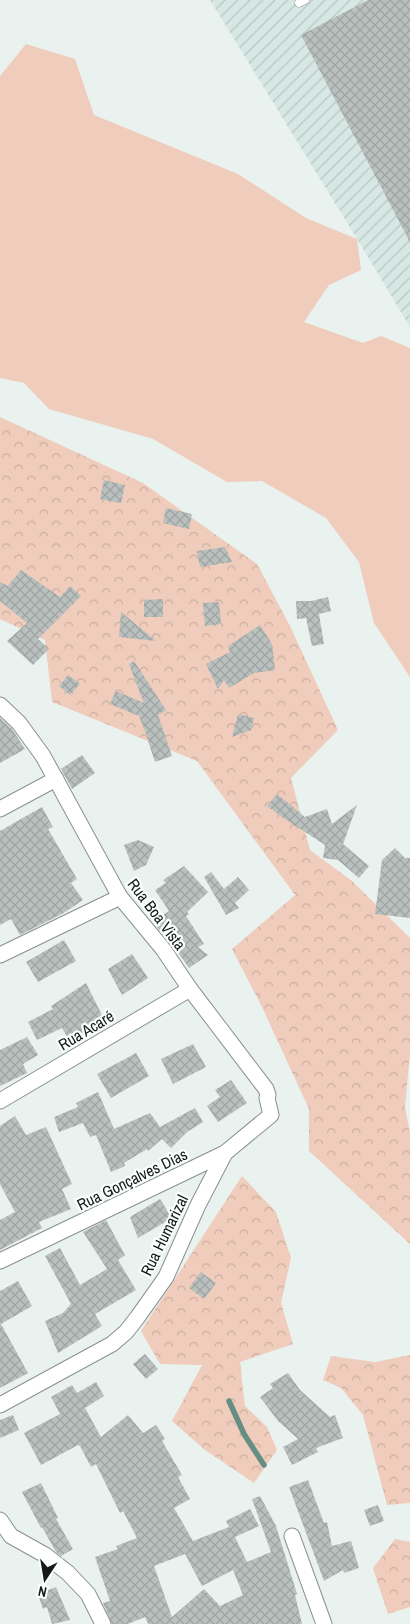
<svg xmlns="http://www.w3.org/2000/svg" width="410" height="1624" viewBox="0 0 410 1624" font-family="'Archivo Narrow',sans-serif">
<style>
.industrial{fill:url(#industrial-furrows)}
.green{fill:#efccbb}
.forest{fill:url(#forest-crowns)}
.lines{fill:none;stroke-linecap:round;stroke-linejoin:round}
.stream{stroke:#658e85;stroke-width:5.5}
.building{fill:url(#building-cross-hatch);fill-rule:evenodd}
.service-casing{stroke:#89908e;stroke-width:9}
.minor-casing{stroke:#89908e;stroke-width:17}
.service{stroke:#fff;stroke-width:8}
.minor{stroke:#fff;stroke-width:15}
.labels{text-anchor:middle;stroke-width:4.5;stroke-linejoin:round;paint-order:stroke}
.street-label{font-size:16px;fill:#171919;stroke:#f8fffd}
</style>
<defs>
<pattern id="industrial-furrows" width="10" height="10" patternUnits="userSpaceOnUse" patternTransform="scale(1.25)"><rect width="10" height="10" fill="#d7e8e4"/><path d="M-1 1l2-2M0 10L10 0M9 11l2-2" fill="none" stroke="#b8c6c3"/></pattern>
<pattern id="forest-crowns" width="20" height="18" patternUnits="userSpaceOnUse" patternTransform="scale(1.25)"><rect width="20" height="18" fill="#efccbb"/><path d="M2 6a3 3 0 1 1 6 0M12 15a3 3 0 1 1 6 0" fill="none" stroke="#ccafa0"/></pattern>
<pattern id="building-cross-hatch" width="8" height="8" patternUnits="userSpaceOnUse" patternTransform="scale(1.25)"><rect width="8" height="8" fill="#b9c0be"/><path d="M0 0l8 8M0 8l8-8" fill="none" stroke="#9ea4a3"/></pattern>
</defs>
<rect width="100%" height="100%" fill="#eaf2f0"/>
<!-- industrial -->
<polygon class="industrial" points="210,0 410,0 410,327 357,239"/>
<!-- green -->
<polygon class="green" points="26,44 75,59 94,115 238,174 306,218 357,239 361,270 329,285 304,322 363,343 381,336 410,348 410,677 374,623 359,562 326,518 262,481 227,482 153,439 49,409 24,383 0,378 0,76"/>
<!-- forest -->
<g class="forest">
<polygon points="0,417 143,483 257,564 290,626 338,730 291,778 310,850 352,881 410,938 410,1053 405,1107 410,1134 410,1244 309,1151 309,1109 262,1007 232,949 295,895 197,761 52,702 45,640 0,619"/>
<polygon points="242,1176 276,1212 291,1258 281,1303 293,1344 240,1362 245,1406 267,1427 277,1450 254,1483 205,1450 172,1421 202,1365 160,1364 141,1331"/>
<polygon points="410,1355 410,1503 387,1505 363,1415 341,1388 323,1380 331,1356 375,1362"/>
<polygon points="395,1539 410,1542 410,1607 388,1614 373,1568"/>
</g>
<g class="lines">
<!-- stream -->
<polyline class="stream" points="229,1401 244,1434 264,1465"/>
</g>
<!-- building -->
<g class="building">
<polygon points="368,0 410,0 410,242 301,35"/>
<polygon points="104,480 125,485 121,503 100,499"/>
<polygon points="166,508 192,514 189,529 163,523"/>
<polygon points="225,547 232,562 200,567 197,551"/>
<polygon points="21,570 60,597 70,586 81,596 38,639 49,649 33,665 7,641 27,623 0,601 0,582 8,586"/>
<polygon points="328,597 331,611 319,614 324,644 312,646 306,618 297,619 296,601 311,601"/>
<polygon points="163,599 163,617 144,617 144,600"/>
<polygon points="219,602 221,624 205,626 203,603"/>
<polygon points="121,612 156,641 119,637"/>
<polygon points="260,625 272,644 275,670 254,673 229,688 224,680 218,689 206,664 230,652 228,646"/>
<polygon points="134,661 166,710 158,715 172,756 155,762 148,741 149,741 139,716 110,704 116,691 144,703 129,664"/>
<polygon points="68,675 80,684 70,695 59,686"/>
<polygon points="238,714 254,718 251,730 232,737"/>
<polygon points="0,718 12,729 25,749 0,763"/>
<polygon points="82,755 95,773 72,789 61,769"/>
<polygon points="277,794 305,817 327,809 332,824 357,805 343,844 369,866 359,878 338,860 323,858 325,845 285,819 267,806"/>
<polygon points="42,807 53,827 48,829 77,879 71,883 83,900 62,914 20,935 11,919 0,925 0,831"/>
<polygon points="138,840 154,847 146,865 134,871 124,845"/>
<polygon points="395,848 405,858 410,858 410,918 375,914 382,860"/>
<polygon points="184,866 208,892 187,912 189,914 186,916 204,944 198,947 208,955 189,968 164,933 163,934 153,922 169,911 155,890 166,883 163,880"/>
<polygon points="211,872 224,889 238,877 249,890 235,903 239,908 226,915 204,877"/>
<polygon points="64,940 76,961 38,982 26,962"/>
<polygon points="132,954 148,978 122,995 108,969"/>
<polygon points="86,983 106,1023 89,1031 88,1030 69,1040 62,1028 37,1040 28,1022 53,1009 51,1006"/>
<polygon points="27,1037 38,1055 23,1064 27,1073 0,1086 0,1050"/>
<polygon points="193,1044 206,1067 173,1084 161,1059"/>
<polygon points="136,1053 149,1076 111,1098 97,1074"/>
<polygon points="231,1080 247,1103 218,1122 207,1106 220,1097 215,1090"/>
<polygon points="98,1092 114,1129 150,1113 160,1127 195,1108 203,1122 187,1132 171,1148 162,1139 148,1151 147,1149 124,1163 125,1166 111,1172 96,1135 90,1137 83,1123 59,1132 54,1117 78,1107 76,1103"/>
<polygon points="15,1116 26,1135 46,1127 72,1184 62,1189 71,1209 39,1222 42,1228 0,1250 0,1220 15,1212 0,1184 0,1126"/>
<polygon points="160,1199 172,1218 138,1238 130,1217"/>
<polygon points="106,1220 125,1255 118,1260 136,1290 95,1314 102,1326 58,1353 45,1321 63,1313 71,1304 45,1256 60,1248 80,1285 107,1269 83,1232"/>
<polygon points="201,1272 216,1283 204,1299 189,1288"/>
<polygon points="18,1281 32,1306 1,1324 28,1373 0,1388 0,1291"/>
<polygon points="145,1354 158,1369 146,1379 133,1364"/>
<polygon points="288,1373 300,1390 330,1417 335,1415 343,1438 316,1448 318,1452 292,1465 283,1447 298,1439 278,1421 260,1397 273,1388 270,1384"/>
<path d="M96,1382L104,1396L85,1408L101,1437L128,1415L143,1433L156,1425L165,1439L162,1441L182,1475L178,1477L190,1499L174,1508L193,1541L229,1527L226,1521L250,1509L259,1526L235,1537L247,1562L271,1552L252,1499L260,1496L276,1526L297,1594L295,1595L302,1624H148L145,1617L128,1624H112L103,1603L110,1601L95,1557L118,1549L116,1546L137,1538L123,1511L120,1513L96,1464L91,1467L80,1446L78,1445L41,1465L24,1433L60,1414L51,1397L72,1385L77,1393ZM185,1554L202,1586L233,1570L243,1595L220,1606L204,1589L172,1617L154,1566Z"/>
<polygon points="13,1415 19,1430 0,1438 0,1420"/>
<polygon points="308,1480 324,1523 327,1522 332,1546 351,1541 359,1568 344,1573 343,1570 324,1581 289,1487"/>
<polygon points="41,1483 58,1518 56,1519 73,1549 61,1556 56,1552 42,1527 41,1528 22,1492"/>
<polygon points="378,1505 384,1521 370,1526 364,1510"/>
<polygon points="56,1587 70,1620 52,1624 47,1607 43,1609 38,1594"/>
</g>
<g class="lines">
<!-- service casing -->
<g class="service-casing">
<polyline id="service" points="299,3 305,0"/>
</g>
<!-- minor casing -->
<g class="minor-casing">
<g id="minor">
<polyline points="0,705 19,723 43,756 120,897 163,949 190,989 266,1089 268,1095 267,1098 271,1115 225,1153 0,1261"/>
<polyline points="0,809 56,779"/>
<polyline points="0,955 120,897"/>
<polyline points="0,1101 190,989"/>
<polyline points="0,1405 112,1344 126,1332 137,1318 166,1277 198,1205 225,1153"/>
<polyline points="0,1520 11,1536 45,1555 68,1573 88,1594 103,1624"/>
<polyline points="292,1536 324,1624"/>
</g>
</g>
<!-- service -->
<use href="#service" class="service"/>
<!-- minor -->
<use href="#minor" class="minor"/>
</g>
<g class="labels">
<!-- street labels -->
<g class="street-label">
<text transform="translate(157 914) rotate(53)" y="6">Rua Boa Vista</text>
<text transform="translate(86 1030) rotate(-31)" y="6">Rua Acaré</text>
<text transform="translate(132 1179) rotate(-26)" y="6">Rua Gonçalves Dias</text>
<text transform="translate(164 1235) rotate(-64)" y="6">Rua Humarizal</text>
</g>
</g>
<!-- north arrow -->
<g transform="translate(45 1579) rotate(192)" stroke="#f8fffd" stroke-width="4" paint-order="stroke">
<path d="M0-4L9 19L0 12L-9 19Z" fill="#171919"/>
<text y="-8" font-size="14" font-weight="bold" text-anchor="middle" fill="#171919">N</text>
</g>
</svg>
